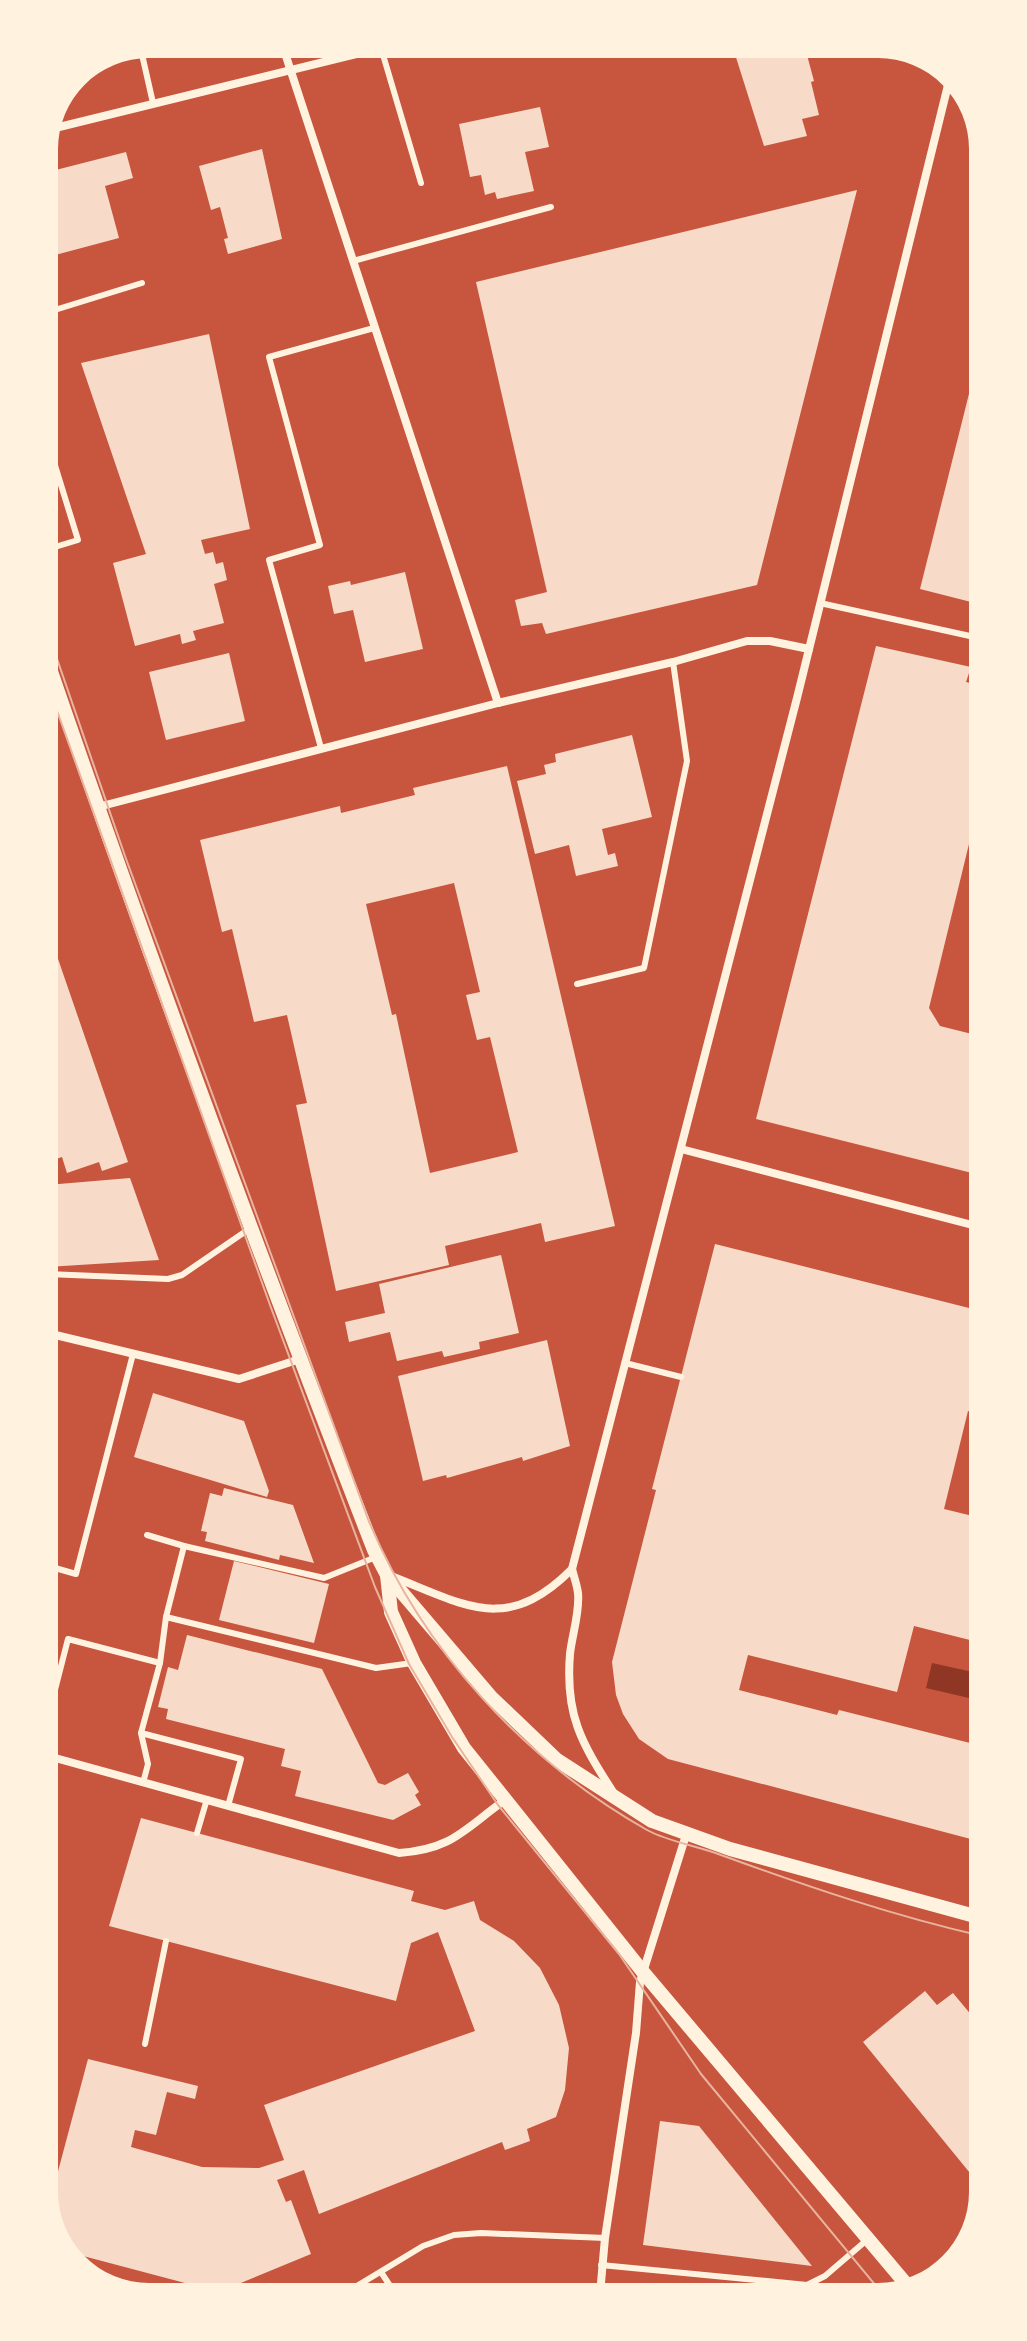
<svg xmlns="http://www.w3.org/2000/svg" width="1027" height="2341" viewBox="0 0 1027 2341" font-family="'Work Sans',sans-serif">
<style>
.water{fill:#8f3625}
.building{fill:#f7dbc8;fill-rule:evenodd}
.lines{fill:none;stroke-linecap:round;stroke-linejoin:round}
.path{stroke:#fff3e0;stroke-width:5}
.service{stroke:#fff3e0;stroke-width:6}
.minor{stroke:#fff3e0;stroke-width:8}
.tertiary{stroke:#fff3e0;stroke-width:14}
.tram{stroke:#e9b49f;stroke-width:2}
</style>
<rect width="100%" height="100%" fill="#c8553d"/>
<!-- water -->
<polygon class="water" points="932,1663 982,1674 982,1701 926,1688"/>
<!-- building -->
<g class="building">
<polygon points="747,44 804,44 814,81 811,82 819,115 802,119 807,136 764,146 734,51 748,48"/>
<polygon points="540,107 549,147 525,152 534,191 497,199 495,192 485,195 481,175 470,177 459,124"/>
<polygon points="262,149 282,239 228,254 224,239 228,238 220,207 211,210 199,166"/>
<polygon points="126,152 133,178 105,186 119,238 44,258 44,173"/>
<polygon points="857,190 757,585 546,634 542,623 521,626 515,600 547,592 476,282"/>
<polygon points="209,334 250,529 201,540 205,554 213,552 216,564 223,562 227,580 214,584 224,623 193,631 196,640 182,644 180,634 135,646 113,563 146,554 81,363"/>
<polygon points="977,362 978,363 979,604 920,589"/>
<polygon points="405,572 423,649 365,662 353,610 334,614 328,586 350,581 351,585"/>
<polygon points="876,646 971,667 966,682 979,685 979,803 929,1008 940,1026 980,1036 980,1175 756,1119"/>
<polygon points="229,653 245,721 166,740 149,672"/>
<polygon points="632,735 652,817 602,829 608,855 615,853 618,866 576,876 569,845 535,854 517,781 546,774 544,765 556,762 555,754"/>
<path d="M507,766L615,1226L545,1242L541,1223L445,1246L449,1265L336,1291L296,1105L307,1103L287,1015L254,1022L232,929L222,932L200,840L340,806L341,813L415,795L413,788ZM454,883L480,992L466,995L477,1040L490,1037L518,1152L430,1173L396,1014L392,1015L366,904Z"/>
<polygon points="46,924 128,1162 102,1171 99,1162 67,1173 62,1157 47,1162"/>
<polygon points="130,1178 159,1260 47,1267 47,1185"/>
<polygon points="715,1244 981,1311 981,1414 968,1411 944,1509 981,1518 982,1643 914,1626 897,1692 748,1655 739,1690 837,1715 839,1710 982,1746 982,1842 668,1759 639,1739 623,1714 616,1695 612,1662 656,1490 652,1489"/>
<polygon points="501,1255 519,1333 479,1342 480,1349 444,1357 442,1351 397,1361 390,1332 349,1342 345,1322 385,1313 379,1284"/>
<polygon points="547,1340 570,1446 523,1461 522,1457 447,1478 446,1475 423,1481 398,1376"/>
<polygon points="153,1393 244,1421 269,1491 267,1497 134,1457"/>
<polygon points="224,1488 293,1505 314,1563 280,1555 279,1560 205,1541 207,1532 201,1531 210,1493 222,1496"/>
<polygon points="234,1561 329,1584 314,1643 219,1620"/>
<polygon points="187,1635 322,1669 378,1783 385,1785 408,1773 419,1792 415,1795 421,1805 393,1820 295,1796 301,1771 281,1766 285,1749 166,1719 168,1709 158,1707 168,1667 178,1670"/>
<polygon points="141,1818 414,1891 411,1901 445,1910 474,1901 480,1920 514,1941 540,1968 559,2005 569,2048 565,2090 556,2117 527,2129 530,2141 505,2150 502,2142 319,2214 304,2170 277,2180 286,2202 291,2200 311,2254 219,2292 68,2252 49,2225 49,2205 88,2059 198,2086 195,2099 167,2092 156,2135 135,2130 131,2147 202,2167 259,2168 284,2160 264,2105 475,2031 438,1932 411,1943 396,2001 109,1926"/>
<polygon points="925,1991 937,2005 953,1993 983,2029 983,2189 863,2042"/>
<polygon points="660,2121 699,2126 812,2266 643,2245"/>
</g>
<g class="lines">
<!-- path -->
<polyline class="path" points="976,130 978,130"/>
<!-- service -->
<g class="service">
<polyline points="381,48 421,183"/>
<polyline points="141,50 153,103"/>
<polyline points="123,55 164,44"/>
<polyline points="353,261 551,207"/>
<polyline points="45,313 142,283"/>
<polyline points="45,433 78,540 45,550"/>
<polyline points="820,603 979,638"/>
<polyline points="321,748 269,560 320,545 269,357 374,328"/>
<polyline points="577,984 644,968 687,761 673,662"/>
<polyline points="47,1274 168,1279 182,1275 249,1229"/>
<polyline points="625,1363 681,1377"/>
<polyline points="184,1546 324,1578 376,1557"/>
<polyline points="48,1566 76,1574 133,1354"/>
<polyline points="166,1617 376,1668 412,1663"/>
<polyline points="48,1717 68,1639 160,1663"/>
<polyline points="141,1733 241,1759 228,1806"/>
<polyline points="143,1783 148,1764 141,1733 160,1663 166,1617 184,1546 147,1535"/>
<polyline points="197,1833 207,1799"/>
<polyline points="145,2044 166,1941"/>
<polyline points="601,2265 807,2285 825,2276 868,2239"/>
<polyline points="381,2272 396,2295"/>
<polyline points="342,2295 423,2246 454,2235 481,2233 605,2238"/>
</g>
<!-- minor -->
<g class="minor">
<polyline points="282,44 498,703"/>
<polyline points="51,129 397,44"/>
<polyline points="98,807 498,703 673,662 747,641 770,641 809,649"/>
<polyline points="681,1149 980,1227"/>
<polyline points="47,1333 239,1379 300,1359"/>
<path d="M391,1576C466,1605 506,1635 572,1569"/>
<path d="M48,1756L399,1853C453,1849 464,1829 505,1800"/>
<path d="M613,1792C581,1742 565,1715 570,1654C572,1635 580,1612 578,1593C577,1585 574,1577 572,1569L797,698L950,77"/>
<polyline points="600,2294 605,2238 636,2033 640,1982 686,1835"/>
</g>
<!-- tertiary -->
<g class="tertiary">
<path d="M45,654C148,955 259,1254 374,1550L387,1575L491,1697L557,1760L652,1821L730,1849L982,1918"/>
<polyline points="387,1575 391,1612 414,1663 464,1748 643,1972 912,2291"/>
</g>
<!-- tram -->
<g class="tram">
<path d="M45,624L125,856L368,1519C422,1650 524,1760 647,1830C669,1842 698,1846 721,1855C806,1886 894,1916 982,1936"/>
<polyline points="46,680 270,1305 375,1587 409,1664 452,1737 498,1805 619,1954 701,2074 881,2292"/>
</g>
</g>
<!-- crop -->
<path d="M0 0H1027V2341H0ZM149 58H878A91 91 0 0 1 969 149V2192A91 91 0 0 1 878 2283H149A91 91 0 0 1 58 2192V149A91 91 0 0 1 149 58Z" fill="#fff3e0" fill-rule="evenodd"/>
</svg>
